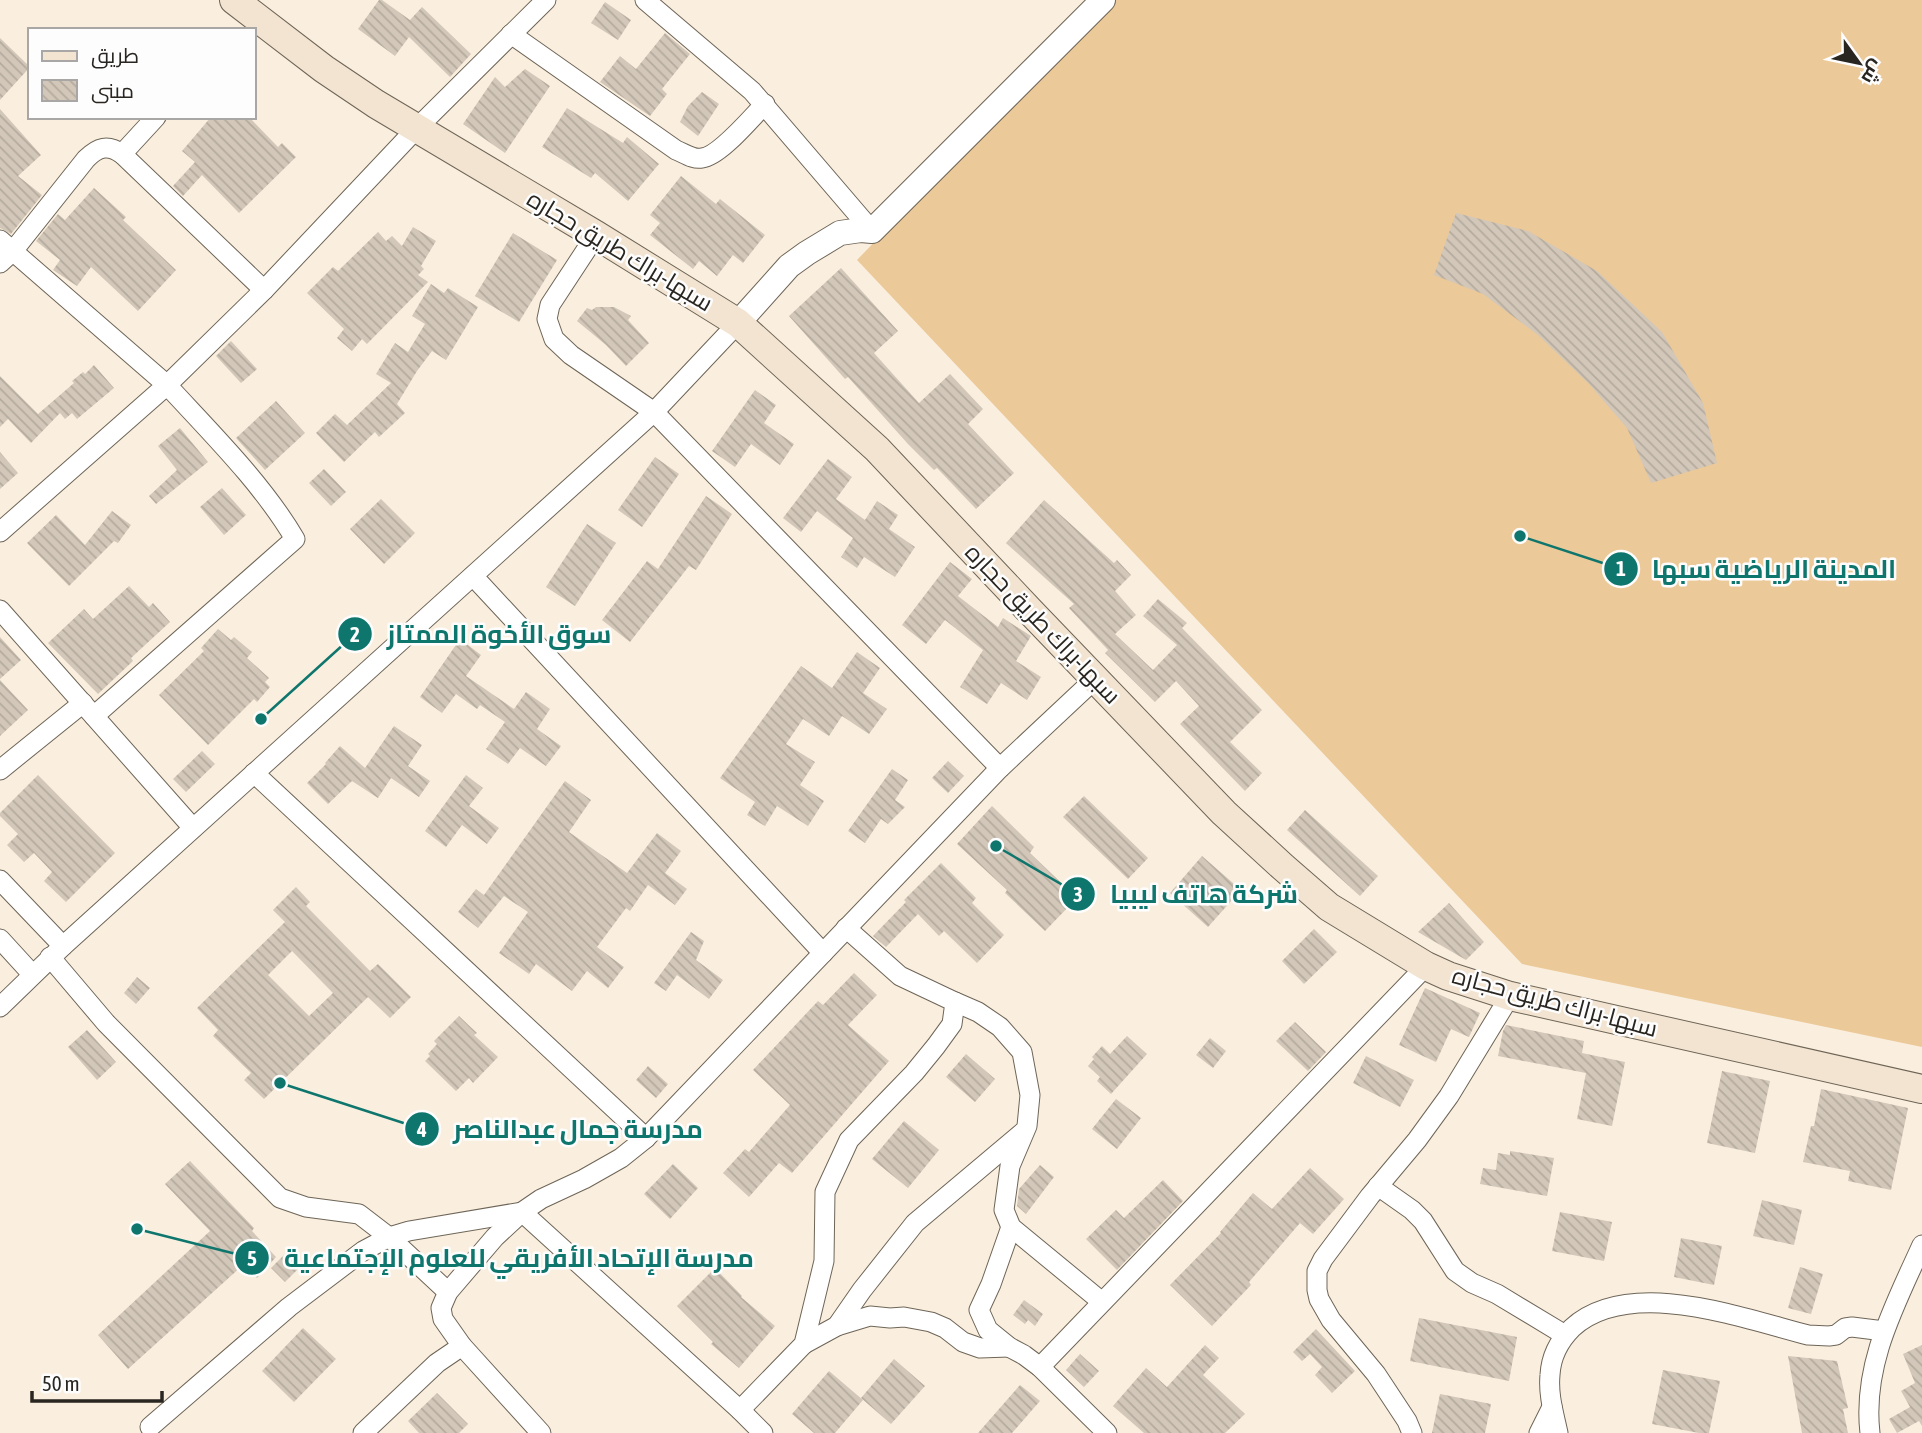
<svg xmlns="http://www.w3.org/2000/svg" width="1922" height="1433" viewBox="0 0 1922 1433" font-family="'Asap Condensed',Cairo,sans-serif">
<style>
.grass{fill:#ecc998}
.building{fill:url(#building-back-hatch);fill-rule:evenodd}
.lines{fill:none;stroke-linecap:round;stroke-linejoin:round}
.minor-casing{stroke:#6e6557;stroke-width:21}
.tertiary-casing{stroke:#6e6557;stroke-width:26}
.secondary-casing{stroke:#6e6557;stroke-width:30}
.minor{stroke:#fff;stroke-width:19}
.tertiary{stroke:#fff;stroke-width:24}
.secondary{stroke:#f2e4d0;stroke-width:28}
.labels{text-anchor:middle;stroke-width:5;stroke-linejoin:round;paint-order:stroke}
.street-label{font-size:24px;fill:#292520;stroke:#fdfdfd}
.leader{fill:none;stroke:#0f766e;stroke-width:2.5}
.callout-dot{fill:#0f766e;stroke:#fdfdfd;stroke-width:2.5}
.mark-label{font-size:21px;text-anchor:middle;font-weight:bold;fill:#fff}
.callout-label{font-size:26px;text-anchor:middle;font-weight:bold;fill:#0f766e;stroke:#fdfdfd;stroke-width:5;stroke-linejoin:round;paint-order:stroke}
</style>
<defs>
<pattern id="building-back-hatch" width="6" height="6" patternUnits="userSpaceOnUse" patternTransform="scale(1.75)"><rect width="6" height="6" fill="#d2c7b8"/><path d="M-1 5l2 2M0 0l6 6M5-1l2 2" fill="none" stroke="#b4ab9e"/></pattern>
</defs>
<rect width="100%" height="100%" fill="#faefdf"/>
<!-- grass -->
<polygon class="grass" points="1108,0 1922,0 1922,1047 1522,964 857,260"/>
<!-- building -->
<g class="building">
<polygon points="379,0 382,0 410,20 422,7 471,54 450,77 409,37 395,56 358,29"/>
<polygon points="605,2 631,20 618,40 591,23"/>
<polygon points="665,33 690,54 662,89 667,94 650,116 600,82 620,56 636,69"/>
<polygon points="0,38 30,67 0,100"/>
<polygon points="525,69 550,86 505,153 463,124 495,77 505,87"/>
<polygon points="702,92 719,104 698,136 680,122 688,106"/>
<polygon points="567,108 623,143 627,137 659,164 628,201 595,173 591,178 542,147"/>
<polygon points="0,109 41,155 18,176 42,195 11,234 0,228"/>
<polygon points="211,117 249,117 278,147 282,143 296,157 239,213 202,175 183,196 173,186 195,162 182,151"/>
<polygon points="681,176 716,204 720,199 765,235 743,263 733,255 717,276 699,261 693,269 650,235 660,223 650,215"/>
<polygon points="94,188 126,217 123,220 176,270 138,311 91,267 77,286 53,270 60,260 36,241 58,214 65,220"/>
<polygon points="1456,213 1528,231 1597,271 1662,332 1703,403 1717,463 1651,483 1627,428 1589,384 1538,335 1483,294 1434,275"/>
<polygon points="413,227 436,241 421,266 424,269 418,275 428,282 367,344 362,339 352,351 337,338 344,329 307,293 333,267 338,271 378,232 386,241 392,236 402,246"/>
<polygon points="513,233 557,260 519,322 475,296"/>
<polygon points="841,268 898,331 874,353 919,403 950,374 983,409 968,424 1014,473 976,509 937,468 934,470 908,444 848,377 845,379 789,316"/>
<polygon points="431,284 444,293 448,288 478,307 446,360 432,351 417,371 397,404 405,413 379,437 375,432 344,462 316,433 335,414 347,425 391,383 376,374 395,343 408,352 425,324 412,316"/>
<polygon points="596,307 614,307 631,316 628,320 649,343 626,366 606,345 577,321 587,308 592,310"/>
<polygon points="231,341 257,369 241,383 216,356"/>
<polygon points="94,365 114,388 77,419 72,413 65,419 60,413 31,443 8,419 0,427 0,376 38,414 74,383 72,381 83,372 85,374"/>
<polygon points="755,390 776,405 764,423 794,444 780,465 751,444 735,467 712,451"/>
<polygon points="276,401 305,433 265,470 236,438"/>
<polygon points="180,428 208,462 156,504 149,496 177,470 158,446"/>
<polygon points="0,452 18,473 0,489"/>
<polygon points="655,457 679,474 642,527 618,510"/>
<polygon points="828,459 852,477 836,499 865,520 877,501 898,515 889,529 915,547 895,577 864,557 857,568 841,557 853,538 817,511 801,532 783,518"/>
<polygon points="324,469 346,492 331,506 309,483"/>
<polygon points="222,488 246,515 224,535 200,507"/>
<polygon points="706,496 732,514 696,570 689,566 630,642 602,620 647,561 658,569"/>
<polygon points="381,499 415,533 384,564 350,529"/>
<polygon points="1044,500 1114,563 1117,560 1131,575 1115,591 1136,615 1115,634 1153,670 1177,645 1143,616 1158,599 1187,623 1182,628 1262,710 1230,742 1262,773 1245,791 1180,724 1199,706 1176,681 1155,702 1105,653 1108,650 1069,608 1074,604 1006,543"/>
<polygon points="112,511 131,525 118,543 114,541 69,586 27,543 56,515 85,545"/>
<polygon points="587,524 616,543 575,606 546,587"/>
<polygon points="950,562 972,579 958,596 998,627 1003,618 1031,636 1016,661 1041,677 1027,700 1001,683 987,704 960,687 983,650 945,620 926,644 902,625"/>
<polygon points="129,586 149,607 153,603 170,622 131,658 133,661 98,694 48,643 84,609 93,619"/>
<polygon points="218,629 231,640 234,637 252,652 247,658 269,678 265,682 270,687 257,702 254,699 208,745 159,695 204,651 201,648"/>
<polygon points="0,637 21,660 0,679"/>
<polygon points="460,639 481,655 466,676 514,709 526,692 550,709 537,729 561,746 546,766 520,748 508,764 486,749 505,722 480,705 477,709 456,694 442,713 420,697"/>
<polygon points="857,652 880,668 863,693 887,709 869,734 842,716 829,736 803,719 786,744 815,762 800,785 824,801 808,826 777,806 765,826 747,815 755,802 720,778 801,666 832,688"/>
<polygon points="0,680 28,710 0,736"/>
<polygon points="394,726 422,745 408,766 430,781 419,797 391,778 378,798 352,781 328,804 307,783 326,764 325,763 340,746 365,768"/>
<polygon points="202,751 215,764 186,792 173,779"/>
<polygon points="948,761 964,776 948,793 932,778"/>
<polygon points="892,769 908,780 895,800 905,807 888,824 881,819 865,843 848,831"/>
<polygon points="38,775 115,853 66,902 44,881 52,872 34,853 24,862 7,845 18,834 0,816 0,813"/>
<polygon points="466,775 483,788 469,806 499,828 487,844 462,825 446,847 425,831"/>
<polygon points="565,781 591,800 569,832 627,873 657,833 681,851 665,873 687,889 675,905 648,885 630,911 626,908 597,947 624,967 608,988 587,971 572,991 536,964 529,974 499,953 528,912 504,896 478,928 458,912 476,889 484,895"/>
<polygon points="1084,796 1148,858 1128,879 1063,817"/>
<polygon points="992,806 1034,847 1030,853 1077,898 1045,931 1005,893 1007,890 957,844"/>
<polygon points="1305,810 1378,876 1360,896 1287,830"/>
<polygon points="1202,856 1241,890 1208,927 1170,893"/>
<polygon points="941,863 976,898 972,903 1004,935 977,963 944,931 939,936 918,914 886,947 873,936 906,902 904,900"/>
<path d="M296,887L310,902L306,906L370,971L378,964L411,997L390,1018L368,997L264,1099L244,1080L251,1073L213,1036L218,1030L197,1008L285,922L273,910ZM292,951L333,993L309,1016L268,975Z"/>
<polygon points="1449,903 1484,942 1466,960 1418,932"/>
<polygon points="1314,929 1337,952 1304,984 1282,961"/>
<polygon points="691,932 704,941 696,960 723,980 709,999 677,975 666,991 654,983"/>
<polygon points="854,973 877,995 848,1025 889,1061 792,1173 779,1163 749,1197 723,1173 745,1149 749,1152 790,1105 753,1070 818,1001 823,1005"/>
<polygon points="137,977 150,988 136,1004 124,993"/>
<polygon points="1425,988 1480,1013 1469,1037 1451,1029 1436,1062 1399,1045"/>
<polygon points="459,1016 477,1033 474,1035 498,1057 473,1083 469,1078 456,1091 425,1061 430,1056 428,1054 437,1044 434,1041"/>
<polygon points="1295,1022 1326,1052 1308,1071 1276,1041"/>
<polygon points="1506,1025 1584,1041 1582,1053 1625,1062 1612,1126 1577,1119 1586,1073 1498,1056 1503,1031"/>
<polygon points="87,1030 116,1062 97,1080 68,1047"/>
<polygon points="1127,1036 1147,1054 1111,1094 1097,1081 1100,1077 1088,1066 1094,1059 1092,1057 1102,1046 1110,1054"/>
<polygon points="1210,1038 1226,1051 1213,1068 1196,1055"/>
<polygon points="966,1054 995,1079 975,1102 946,1077"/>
<polygon points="1366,1056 1414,1080 1400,1107 1353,1083"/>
<polygon points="648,1066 668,1084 656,1098 636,1080"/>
<polygon points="1722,1071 1770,1081 1755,1153 1707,1143"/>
<polygon points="1821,1089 1908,1108 1891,1190 1848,1181 1850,1171 1803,1162 1811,1126 1814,1126"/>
<polygon points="1116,1099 1141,1118 1117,1149 1092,1129"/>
<polygon points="904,1121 939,1150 908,1188 872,1159"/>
<polygon points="1510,1151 1554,1158 1547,1196 1480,1184 1483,1168 1496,1170 1498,1153 1510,1155"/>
<polygon points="190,1161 254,1228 252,1231 276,1257 257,1278 243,1265 128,1369 98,1335 210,1231 165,1184"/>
<polygon points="673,1164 698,1188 670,1219 644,1194"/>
<polygon points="1040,1165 1054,1177 1026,1214 1017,1206 1019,1189"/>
<polygon points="1310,1168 1344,1199 1313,1234 1300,1223 1249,1282 1251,1285 1212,1326 1170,1285 1221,1233 1220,1232 1253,1193 1272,1209"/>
<polygon points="1163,1180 1183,1201 1117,1270 1086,1239 1116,1210 1124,1218"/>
<polygon points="1762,1200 1802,1210 1794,1245 1753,1236"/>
<polygon points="1560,1212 1612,1222 1604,1261 1552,1251"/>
<polygon points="1681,1238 1722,1246 1714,1285 1674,1277"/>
<polygon points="288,1251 302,1265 285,1282 271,1268"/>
<polygon points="1800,1267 1823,1274 1811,1314 1788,1308"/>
<polygon points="715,1268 742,1296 741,1297 775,1326 739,1368 711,1344 713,1342 677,1306"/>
<polygon points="1024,1300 1043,1314 1035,1326 1028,1320 1025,1324 1013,1315"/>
<polygon points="1419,1318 1517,1337 1509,1381 1410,1361"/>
<polygon points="303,1328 336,1359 294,1402 262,1371"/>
<polygon points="1316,1329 1355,1371 1332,1393 1315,1375 1322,1367 1310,1354 1302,1361 1293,1352"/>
<polygon points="1205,1345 1219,1358 1203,1375 1245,1414 1225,1433 1144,1433 1113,1406 1146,1368 1167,1387"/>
<polygon points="1922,1345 1922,1426 1919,1421 1897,1433 1889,1419 1910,1407 1901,1391 1915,1383 1903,1354"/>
<polygon points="1080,1354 1099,1371 1084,1387 1066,1370"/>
<polygon points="1788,1356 1837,1361 1848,1408 1843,1409 1848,1433 1802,1433"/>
<polygon points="894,1359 925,1386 891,1424 861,1398"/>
<polygon points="1663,1370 1720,1381 1709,1433 1699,1433 1652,1424"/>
<polygon points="829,1371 863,1400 835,1433 814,1433 792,1414"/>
<polygon points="1020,1385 1040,1401 1012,1433 978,1433"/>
<polygon points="437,1393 468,1424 459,1433 419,1433 408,1421"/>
<polygon points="1440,1394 1491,1404 1485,1433 1432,1433"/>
</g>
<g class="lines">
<!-- minor casing -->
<g class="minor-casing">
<g id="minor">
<polyline points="645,0 752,91 872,231"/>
<path d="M511,34L676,150C684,153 693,160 702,158C720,156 751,118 765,104"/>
<polyline points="122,154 156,117"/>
<polyline points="596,235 550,305 547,319 554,339 571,355 654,412 1000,768"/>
<polyline points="0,240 167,385 0,532"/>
<path d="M0,263L13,251L86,159C98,147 108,144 122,154L264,290"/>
<polyline points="473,576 823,953"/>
<polyline points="0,610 193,828"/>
<path d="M94,716L295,539C262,483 211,433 167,385L264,290L416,129L546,0"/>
<polyline points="0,770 83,703"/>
<polyline points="254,773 646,1138"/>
<polyline points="0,880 63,946"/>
<polyline points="0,939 32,974"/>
<polyline points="50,957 106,1023 280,1198 306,1207 359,1214 389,1237 448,1292"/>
<polyline points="955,1002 978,1012 1000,1027 1022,1052 1030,1095 1027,1126 1010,1166 1004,1210 1011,1227 1102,1302"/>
<polyline points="0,1007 63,946 654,412 738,323"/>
<polyline points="1378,1186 1412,1210 1423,1221 1455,1271 1472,1283 1497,1294 1565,1335"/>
<polyline points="1011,1227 991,1284 979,1310 988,1330 1009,1347 1024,1355 1040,1367 1107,1433"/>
<polyline points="837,1326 862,1290 915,1223 1022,1133"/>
<polyline points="804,1344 837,1326 870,1316 890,1318 904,1317 931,1322 945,1328 963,1342 980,1348 1009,1347"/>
<polyline points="1040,1367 1426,966"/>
<polyline points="740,1410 804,1344 824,1261 825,1192 849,1140 914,1073 936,1046 952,1024 955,1002 900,976 846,928"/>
<polyline points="150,1427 289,1307 363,1251 389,1237 409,1231 522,1212 740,1410 763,1433"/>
<polyline points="363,1433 437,1363 462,1346"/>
<polyline points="541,1433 462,1346 443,1319 441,1308 444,1301 448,1292 495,1237 522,1212 541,1199 584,1179 621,1158 646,1138 1000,768 1095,679"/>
<polyline points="1412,1433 1407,1421 1376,1374 1331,1320 1319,1299 1317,1290 1317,1271 1323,1259 1370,1196 1417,1140 1449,1096 1510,996"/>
<polyline points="1539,1433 1552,1407"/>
<path d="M1558,1433C1554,1414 1548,1395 1550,1375C1551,1356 1559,1341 1572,1328C1629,1276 1742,1318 1808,1335L1829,1336L1836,1335L1845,1328L1852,1327L1884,1331"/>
<path d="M1870,1433C1862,1365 1895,1305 1922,1245"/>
</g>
</g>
<!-- tertiary casing -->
<g class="tertiary-casing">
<polyline id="tertiary" points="738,323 789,266 807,253 840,233 861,230 872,231 1103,0"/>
</g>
<!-- secondary casing -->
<g class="secondary-casing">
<polyline id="secondary" points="234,0 324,69 376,104 596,235 738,323 877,449 1029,610 1224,813 1283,867 1329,907 1426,966 1448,976 1510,996 1922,1089"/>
</g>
<!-- minor -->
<use href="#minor" class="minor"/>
<!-- tertiary -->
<use href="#tertiary" class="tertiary"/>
<!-- secondary -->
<use href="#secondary" class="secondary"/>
</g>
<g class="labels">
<!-- street labels -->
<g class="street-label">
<text transform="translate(620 251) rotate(31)" y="8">سبها-براك طريق حجاره</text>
<text transform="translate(1043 624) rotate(46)" y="8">سبها-براك طريق حجاره</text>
<text transform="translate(1555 1002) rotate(15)" y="8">سبها-براك طريق حجاره</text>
</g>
</g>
<!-- callouts -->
<path class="leader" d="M1520 536L1621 569M261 719L355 634M996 846L1078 894M280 1083L422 1129M137 1229L252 1258"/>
<g class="callout-dot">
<circle cx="1520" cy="536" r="7"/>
<circle cx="261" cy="719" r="7"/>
<circle cx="996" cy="846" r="7"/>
<circle cx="280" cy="1083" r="7"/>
<circle cx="137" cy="1229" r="7"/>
<circle cx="1621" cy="569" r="18"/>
<circle cx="355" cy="634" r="18"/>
<circle cx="1078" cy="894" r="18"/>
<circle cx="422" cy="1129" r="18"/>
<circle cx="252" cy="1258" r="18"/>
</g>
<g class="mark-label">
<text x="1621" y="576">1</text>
<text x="355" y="642">2</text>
<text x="1078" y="902">3</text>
<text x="422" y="1137">4</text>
<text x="252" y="1266">5</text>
</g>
<g class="callout-label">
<text x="1774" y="578">المدينة الرياضية سبها</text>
<text x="499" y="643">سوق الأخوة الممتاز</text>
<text x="1204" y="903">شركة هاتف ليبيا</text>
<text x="578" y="1138">مدرسة جمال عبدالناصر</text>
<text x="519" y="1267">مدرسة الإتحاد الأفريقي للعلوم الإجتماعية</text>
</g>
<!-- legend -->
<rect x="28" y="28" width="228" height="91" fill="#fdfdfd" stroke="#a8a7a5" stroke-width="2"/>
<rect x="42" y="51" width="35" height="10" fill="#f2e4d0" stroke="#a8a7a5" stroke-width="2"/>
<text x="91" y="63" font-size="21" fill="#292520">طريق</text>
<rect x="42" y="80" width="35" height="21" fill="url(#building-back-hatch)" stroke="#a8a7a5" stroke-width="2"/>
<text x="91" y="98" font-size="21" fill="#292520">مبنى</text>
<!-- north arrow -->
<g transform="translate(1859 63) rotate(123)" stroke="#fdfdfd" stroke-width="5" paint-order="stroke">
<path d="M0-5L12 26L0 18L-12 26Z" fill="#292520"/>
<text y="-10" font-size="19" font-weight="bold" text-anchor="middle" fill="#292520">ش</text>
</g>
<!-- scale -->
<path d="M32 1391v10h130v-10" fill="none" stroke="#292520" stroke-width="3.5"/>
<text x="42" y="1391" font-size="21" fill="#292520" stroke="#fdfdfd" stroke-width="5" paint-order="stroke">50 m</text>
</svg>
